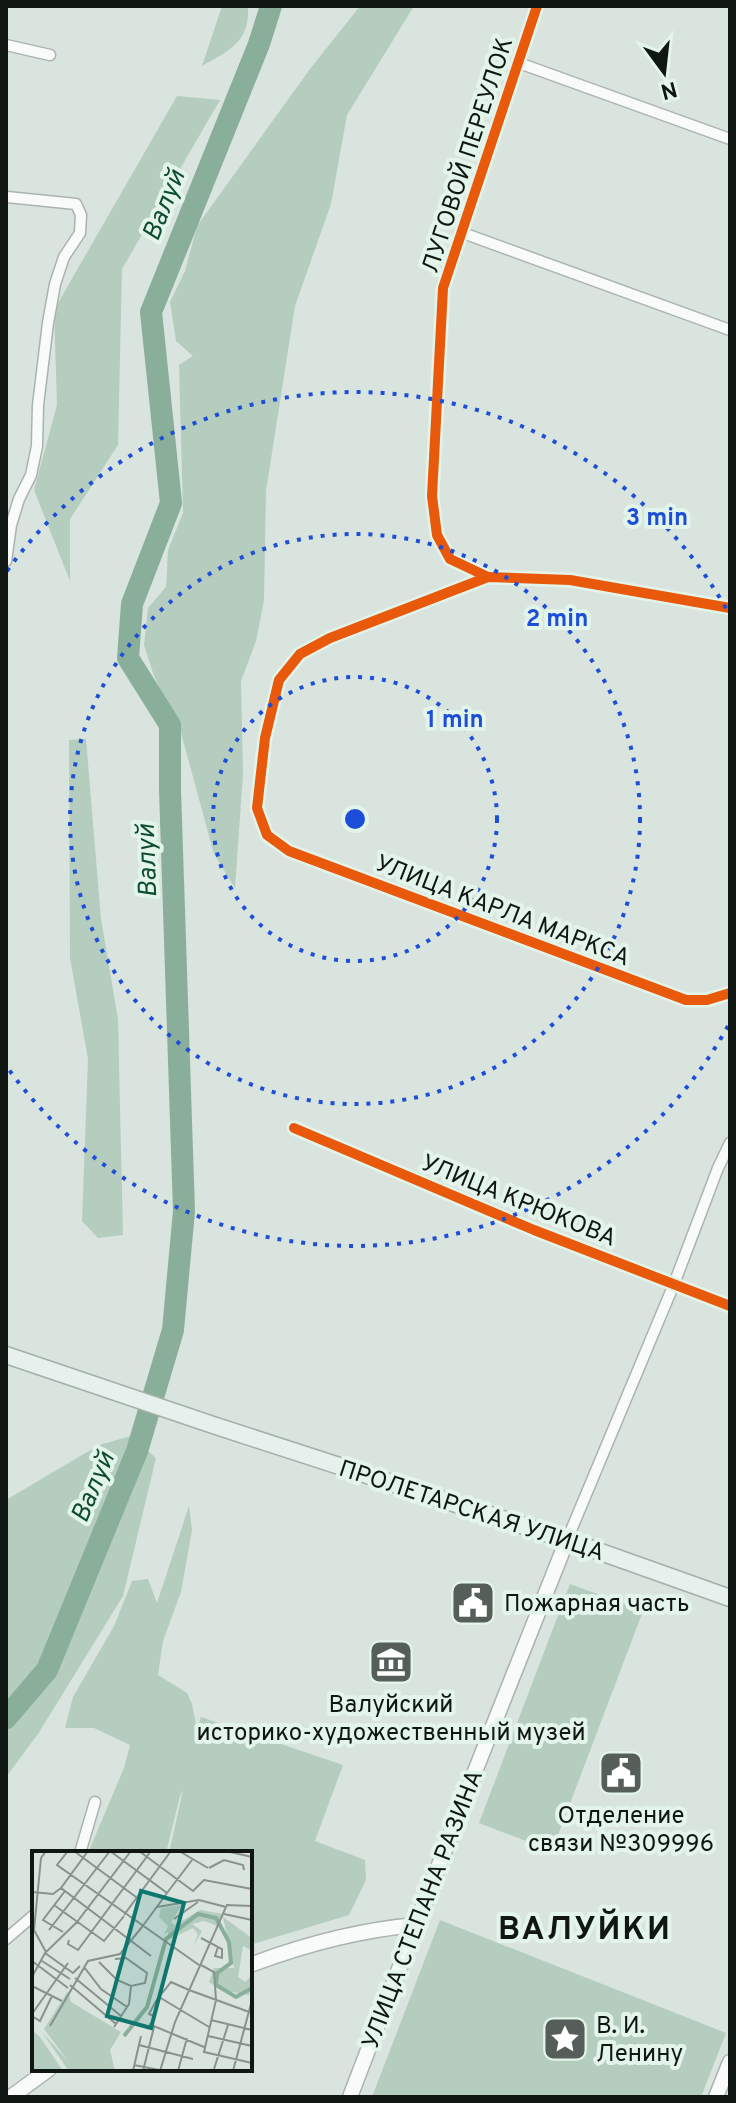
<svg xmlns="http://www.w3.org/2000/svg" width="736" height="2103" viewBox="0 0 736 2103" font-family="Overpass,sans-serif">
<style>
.green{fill:#b4cdbf}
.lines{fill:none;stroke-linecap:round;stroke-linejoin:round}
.river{stroke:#89af9a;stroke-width:22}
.minor-casing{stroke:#abb3af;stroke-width:13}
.secondary-casing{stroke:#abb3af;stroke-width:17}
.primary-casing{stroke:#a1b1a9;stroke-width:19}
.minor{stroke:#f9fbfa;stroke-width:10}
.secondary{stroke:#f9fbfa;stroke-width:14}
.primary{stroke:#e7f0ec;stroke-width:16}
.cycleway-casing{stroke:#e3f5ea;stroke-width:15}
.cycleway{stroke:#e8590c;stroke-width:10}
.ring{fill:none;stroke:#1d4ed8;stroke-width:4;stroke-dasharray:4 8}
.labels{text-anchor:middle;stroke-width:8;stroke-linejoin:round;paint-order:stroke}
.street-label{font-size:24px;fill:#101612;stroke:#e3f5ea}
.poi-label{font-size:24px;fill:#101612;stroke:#e3f5ea;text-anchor:start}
.water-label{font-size:26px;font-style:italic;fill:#0e4c31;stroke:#e3f5ea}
.district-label{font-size:32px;font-weight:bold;letter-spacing:2px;fill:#101612;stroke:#e3f5ea}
.inset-river{fill:none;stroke:#89af9a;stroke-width:4}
.inset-road{fill:none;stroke:#89928c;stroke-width:2}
.view{fill:#0f766e;fill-opacity:0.15;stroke:#0f766e;stroke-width:4}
.inset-edge{fill:none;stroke:#101612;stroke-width:4}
.centre{fill:#1d4ed8;stroke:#e3f5ea;stroke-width:4}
.ring-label{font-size:24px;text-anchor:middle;font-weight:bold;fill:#1d4ed8;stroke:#e3f5ea;stroke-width:8;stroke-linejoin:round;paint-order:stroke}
</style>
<rect width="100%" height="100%" fill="#d9e4de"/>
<!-- green -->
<g class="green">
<path d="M222,6H248C250,42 230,50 202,66Z"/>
<polygon points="360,6 414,6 347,115 331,204 295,306 266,491 264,600 256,641 241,681 243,773 235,888 214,854 181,733 154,676 144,645 148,608 166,587 168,550 183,513 179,365 193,356 176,341 170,302 185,271 197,226 310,69"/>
<polygon points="177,96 220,100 122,269 118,445 70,519 70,581 34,490 57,405 54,310"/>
<polygon points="86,739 101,919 118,1019 123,1235 98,1238 82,1221 88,1059 70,958 69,740"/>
<polygon points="131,1436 156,1458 123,1596 38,1734 6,1777 6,1500 99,1445"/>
<polygon points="189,1506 192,1530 181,1592 163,1641 158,1675 187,1693 192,1704 197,1729 201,1717 343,1765 315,1841 365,1860 366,1880 349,1915 250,1945 250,1853 169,1853 183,1790 180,1796 166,1853 88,1853 124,1768 130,1745 94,1728 65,1728 73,1697 114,1626 132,1581 148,1579 157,1603"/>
<polygon points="570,1584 643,1611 552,1851 479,1823"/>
<polygon points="440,1920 726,2033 701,2097 372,2097"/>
</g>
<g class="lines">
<!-- river -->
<polyline class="river" points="6,1718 47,1670 137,1451 173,1330 184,1211 170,790 170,725 128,658 132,604 171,503 151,312 259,44 271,6"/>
<!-- minor casing -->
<g class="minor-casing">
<g id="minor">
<polyline points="6,45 50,55"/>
<polyline points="519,63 730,139"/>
<polyline points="463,233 730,330"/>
<polyline points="6,561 11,525 19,499 31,475 37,446 38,405 48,323 55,284 64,257 80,233 81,215 76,204 7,197"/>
<polyline points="488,577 450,559 437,535 432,496 443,288 537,6"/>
<polyline points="730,608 570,580 488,577 330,638 300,654 279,680 265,738 257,808 267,835 289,851 686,1000 707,1000 730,993"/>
<polyline points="294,1128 534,1230 730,1306"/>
<polyline points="567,1540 674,1284 718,1168 730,1143"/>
<polyline points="80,1853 95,1802"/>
<polyline points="6,1939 34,1915"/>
</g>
</g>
<!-- secondary casing -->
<g class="secondary-casing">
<g id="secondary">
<path d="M250,1965C303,1945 359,1930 416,1925"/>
<polyline points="11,2097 49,2069"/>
<polyline points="350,2097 470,1784 567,1540"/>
<polyline points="716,2097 730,2062"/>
</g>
</g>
<!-- primary casing -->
<g class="primary-casing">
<polyline id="primary" points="6,1355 213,1425 567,1540 730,1598"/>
</g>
<!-- minor -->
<use href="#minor" class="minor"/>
<!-- secondary -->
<use href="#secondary" class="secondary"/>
<!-- primary -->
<use href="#primary" class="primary"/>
<!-- cycleway casing -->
<g class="cycleway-casing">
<g id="cycleway">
<polyline points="488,577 450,559 437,535 432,496 443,288 537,6"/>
<polyline points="730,608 570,580 488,577 330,638 300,654 279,680 265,738 257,808 267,835 289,851 686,1000 707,1000 730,993"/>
<polyline points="294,1128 534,1230 730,1306"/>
</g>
</g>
<!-- cycleway -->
<use href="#cycleway" class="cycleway"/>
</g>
<!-- distance rings -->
<g class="ring">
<circle cx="355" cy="819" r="142"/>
<circle cx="355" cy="819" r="285"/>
<path d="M728 1026A427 427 0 0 1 7 1067M7 571A427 427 0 0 1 728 612"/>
</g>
<!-- icons -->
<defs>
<g id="civic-square" transform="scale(2.3)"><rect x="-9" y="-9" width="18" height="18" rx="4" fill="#565e59" stroke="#e3f5ea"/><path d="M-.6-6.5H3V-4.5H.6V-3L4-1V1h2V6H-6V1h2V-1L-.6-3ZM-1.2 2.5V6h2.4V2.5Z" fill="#fff"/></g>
<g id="museum-square" transform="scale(2.3)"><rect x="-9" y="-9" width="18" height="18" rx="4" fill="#565e59" stroke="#e3f5ea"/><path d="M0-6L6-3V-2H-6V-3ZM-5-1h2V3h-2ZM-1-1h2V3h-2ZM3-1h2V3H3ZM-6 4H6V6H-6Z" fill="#fff"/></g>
<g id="sight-square" transform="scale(2.3)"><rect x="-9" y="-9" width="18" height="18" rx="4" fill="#565e59" stroke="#e3f5ea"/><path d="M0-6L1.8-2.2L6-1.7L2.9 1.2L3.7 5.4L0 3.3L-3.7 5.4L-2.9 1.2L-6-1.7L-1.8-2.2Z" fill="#fff"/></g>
</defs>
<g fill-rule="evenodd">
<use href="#civic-square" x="473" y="1603"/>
<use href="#museum-square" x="391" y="1662"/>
<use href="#civic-square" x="621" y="1773"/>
<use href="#sight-square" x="565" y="2039"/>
</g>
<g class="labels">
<!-- street labels -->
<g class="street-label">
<text transform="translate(467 155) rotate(-72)" y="8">ЛУГОВОЙ ПЕРЕУЛОК</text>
<text transform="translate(503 910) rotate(21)" y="8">УЛИЦА КАРЛА МАРКСА</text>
<text transform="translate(519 1200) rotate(22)" y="8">УЛИЦА КРЮКОВА</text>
<text transform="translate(472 1510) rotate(18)" y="8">ПРОЛЕТАРСКАЯ УЛИЦА</text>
<text transform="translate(422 1909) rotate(-69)" y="8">УЛИЦА СТЕПАНА РАЗИНА</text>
</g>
<!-- poi labels -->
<g class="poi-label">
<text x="504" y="1611">Пожарная часть</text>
<text x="391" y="1712" text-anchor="middle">Валуйский<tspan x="391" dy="28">историко-художественный музей</tspan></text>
<text x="621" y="1823" text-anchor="middle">Отделение<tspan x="621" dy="28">связи №309996</tspan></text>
<text x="596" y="2033">В. И.<tspan x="596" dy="28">Ленину</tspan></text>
</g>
<!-- water labels -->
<g class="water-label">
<text transform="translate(163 205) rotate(-68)" y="9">Валуй</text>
<text transform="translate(146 861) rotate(-92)" y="9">Валуй</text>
<text transform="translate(92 1487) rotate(-67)" y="9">Валуй</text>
</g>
<!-- district labels -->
<g class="district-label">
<text x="585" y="1939">ВАЛУЙКИ</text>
</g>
</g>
<!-- overview -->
<g transform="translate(32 1851)">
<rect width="220" height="220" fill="#d9e4de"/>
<path d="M150,54L139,71L143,74L168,59L191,63L185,75L172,70L160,73L170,80L161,96L166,83L161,77L136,89V81L132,84L136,75L127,66L129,57ZM191,66L220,87L219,99L211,95L206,126L213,131L220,124L217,144L189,139L177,131L182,117H202ZM36,140L39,151L89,181L78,199L83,220H37L9,180L36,210L12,178ZM0,179L8,186L31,220H0Z" fill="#b4cdbf"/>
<path class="inset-river" d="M92,185L115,156L134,88L166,63L184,67L197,91L199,112L185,122L184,134L204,146L220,137"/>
<path class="inset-road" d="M14,0L9,7L2,79L14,101M36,0L25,14L167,114M42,0L104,46M56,0L29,37L119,105M78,0L135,42L110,76M107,0L161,40L172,29L220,38M147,0L176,17M194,0L220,6M177,17L192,9L211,14L212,19M0,41L21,43L29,37M135,42L160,9M22,54L72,90L92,65M194,54L220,55M125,56L167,49L194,56L143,171L128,220M192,63L220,69M92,64L139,0M142,68L166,51M17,79L78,0M31,81L11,69L33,40M169,87L190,98V107L183,105L186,96M37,89L36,93L46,99L119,0M13,102L41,122L48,115M0,110L36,137M10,110L38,128M67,111L85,129L99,135L113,132L115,122L94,107L83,108M169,114L182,121L184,149L172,201L220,212M52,116L69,138L95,156M0,126L13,102L45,71L99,0M43,127L89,165M38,134L84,173M0,135L30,150M157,139L220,162M127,146L177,176M0,163L36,112M0,165L8,170L20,145M122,165L117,163L124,150L139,131L157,139M179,169L220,179M117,173L172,196M18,175L56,110L88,103L110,76M82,176L97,153L99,135M176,185L220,195M107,194L161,208M102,214L127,219M182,218L196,174M101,220L109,185M111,220L122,176M146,220L155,187M201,220L220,149"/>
<path class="view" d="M109,40L152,52L119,177L75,165Z"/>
<rect width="220" height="220" class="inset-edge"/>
</g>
<circle cx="355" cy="819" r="12" class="centre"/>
<g class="ring-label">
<text x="657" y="525">3 min</text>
<text x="557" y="626">2 min</text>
<text x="455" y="727">1 min</text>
</g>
<!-- border -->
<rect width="736" height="2103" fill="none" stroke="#101612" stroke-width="16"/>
<!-- north arrow -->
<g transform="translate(664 72) rotate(165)" stroke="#e3f5ea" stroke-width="6" paint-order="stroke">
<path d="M0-6L14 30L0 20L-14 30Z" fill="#101612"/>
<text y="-12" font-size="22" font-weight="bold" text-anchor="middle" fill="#101612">N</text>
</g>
</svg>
